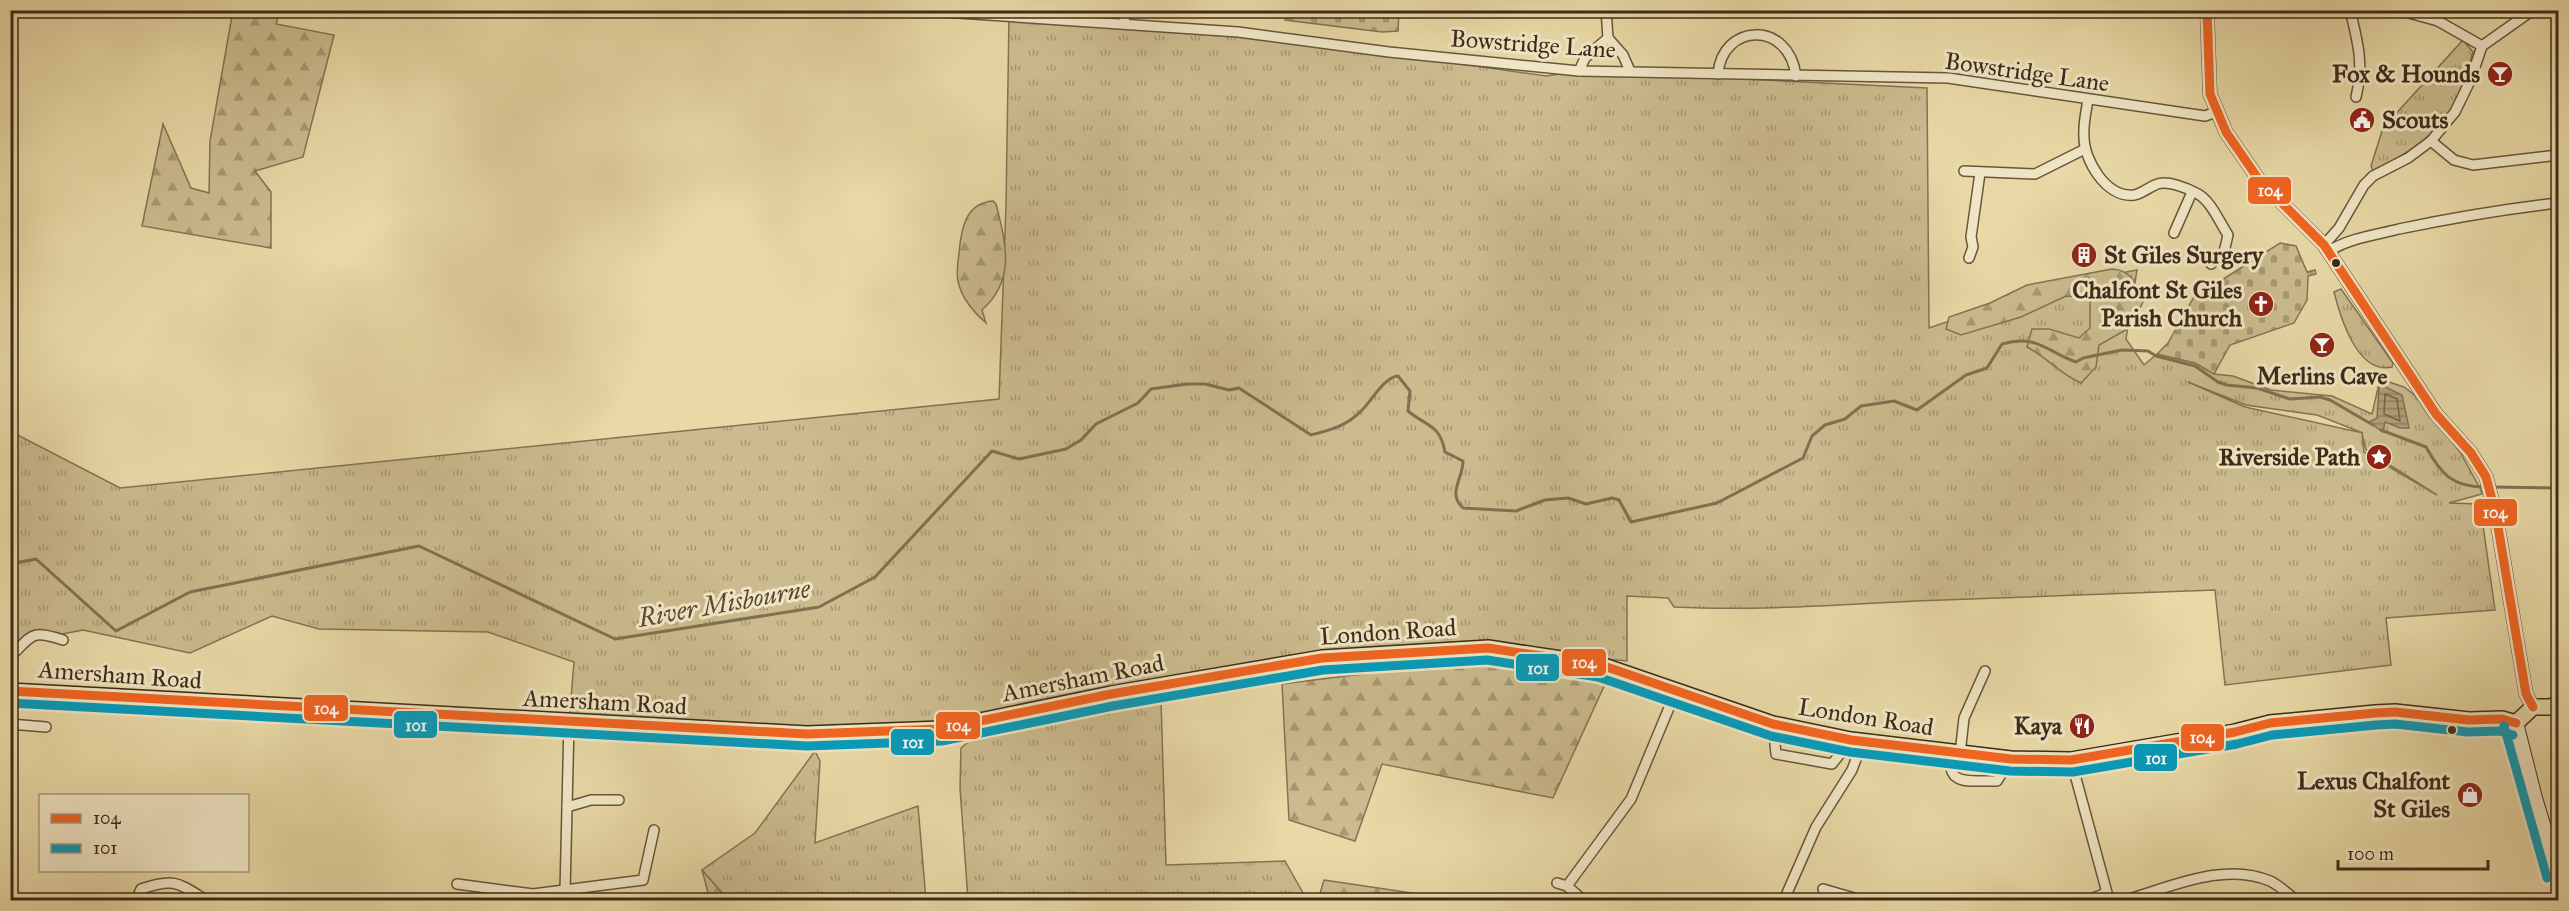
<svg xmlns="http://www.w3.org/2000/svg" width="2569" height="911" viewBox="0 0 2569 911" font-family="'IM FELL Great Primer',serif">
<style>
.grass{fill:url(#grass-tufts);stroke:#847353;stroke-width:1.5;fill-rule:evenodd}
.forest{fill:url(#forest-firs);stroke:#847353;stroke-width:1.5}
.cemetery{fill:url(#cemetery-stones);stroke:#847353;stroke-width:1.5}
.water{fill:url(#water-rules);stroke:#817050;stroke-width:1.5}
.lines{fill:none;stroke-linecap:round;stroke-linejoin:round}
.shore{stroke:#766447;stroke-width:1.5}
.stream{stroke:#817050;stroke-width:3}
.minor-casing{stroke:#68563c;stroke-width:12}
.tertiary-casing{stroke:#68563c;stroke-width:15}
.secondary-casing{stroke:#3d2b18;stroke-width:16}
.trunk-casing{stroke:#3d2b18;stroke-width:18}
.minor{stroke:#f0e6c5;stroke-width:9}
.tertiary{stroke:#f0e6c5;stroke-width:12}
.secondary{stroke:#f0e6c5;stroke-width:14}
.trunk{stroke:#e8d9a6;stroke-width:15}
.bus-1-casing{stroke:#f0e6c5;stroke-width:14}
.bus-2-casing{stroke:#f0e6c5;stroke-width:14}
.bus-1{stroke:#f26522;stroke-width:9}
.bus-2{stroke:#069cbc;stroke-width:9}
.bus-dot{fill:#3d2b18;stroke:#f0e6c5;stroke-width:2}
.labels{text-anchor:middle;stroke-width:6;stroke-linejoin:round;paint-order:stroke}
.street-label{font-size:24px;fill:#3d2b18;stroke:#f0e6c5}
.poi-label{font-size:24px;font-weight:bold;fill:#3d2b18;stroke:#f0e6c5;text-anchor:end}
.water-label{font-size:26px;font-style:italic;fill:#594830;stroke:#f0e6c5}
.line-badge{stroke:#f0e6c5;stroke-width:2}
.badge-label{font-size:16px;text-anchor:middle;font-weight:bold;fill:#fff}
</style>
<defs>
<pattern id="grass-tufts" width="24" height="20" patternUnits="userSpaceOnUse" patternTransform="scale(1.5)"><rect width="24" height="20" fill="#cbbb8e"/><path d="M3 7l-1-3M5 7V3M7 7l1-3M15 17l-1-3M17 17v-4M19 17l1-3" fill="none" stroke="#a69873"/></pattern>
<pattern id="forest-firs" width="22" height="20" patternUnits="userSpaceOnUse" patternTransform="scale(1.5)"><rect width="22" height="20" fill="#cbbb8e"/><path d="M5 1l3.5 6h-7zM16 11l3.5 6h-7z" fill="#a69873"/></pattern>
<pattern id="cemetery-stones" width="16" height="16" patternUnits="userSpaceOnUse" patternTransform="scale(1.5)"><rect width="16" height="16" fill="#cbbb8e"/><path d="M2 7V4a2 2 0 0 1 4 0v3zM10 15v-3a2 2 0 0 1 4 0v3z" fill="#a69873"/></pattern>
<pattern id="water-rules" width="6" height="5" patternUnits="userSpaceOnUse" patternTransform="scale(1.5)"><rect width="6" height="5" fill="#ae9e76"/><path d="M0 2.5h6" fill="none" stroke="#8f8160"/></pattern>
</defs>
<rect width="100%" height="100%" fill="#e8d9a6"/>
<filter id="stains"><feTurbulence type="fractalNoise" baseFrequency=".00333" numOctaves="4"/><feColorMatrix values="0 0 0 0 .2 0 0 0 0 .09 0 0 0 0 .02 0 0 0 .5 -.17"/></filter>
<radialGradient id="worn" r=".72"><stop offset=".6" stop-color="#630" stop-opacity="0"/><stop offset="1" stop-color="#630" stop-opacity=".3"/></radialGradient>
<!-- grass -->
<g class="grass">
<path d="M1009,17L1238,32L1546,76L1579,71L1927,88L1929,328L2053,286L2137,270L2126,339L2144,365L2157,354L2195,363L2214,374L2233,376L2271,390L2332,396L2372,414L2380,379L2404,387L2417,397L2460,452L2481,490L2482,494L2449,503L2480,504L2495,610L2386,618L2391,665L2225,685L2215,590C2115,594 2015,597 1915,601C1834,605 1755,611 1674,607L1668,598L1627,596V661L1488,648L1304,661L941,729L569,723L574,662L488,632L319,629L272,616L190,653L83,630L11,644L10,431L120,488L999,399L1006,206ZM2188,382L2246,405L2317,415L2363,433L2245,407ZM2362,434L2366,450L2437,495L2364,452Z"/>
<path d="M2463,40L2473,52C2468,67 2466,82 2459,96C2440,134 2409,153 2373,171L2371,166L2383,128Z"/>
<path d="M2341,289L2388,356L2393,363L2392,367C2357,375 2340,316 2334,292Z"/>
<polygon points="1161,700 1166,865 1285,861 1307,900 968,900 960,788 961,748 968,742"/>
<polygon points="815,751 820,761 815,843 918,806 926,900 724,900 723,894 702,870 755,833"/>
</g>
<!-- forest -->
<g class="forest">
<polygon points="233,10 280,11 276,24 334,35 303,157 255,171 271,192 271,248 142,226 163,124 191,188 209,193 210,141"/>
<path d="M993,201L996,204C1006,243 1016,280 982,310L986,323C974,313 961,297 958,281C956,272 958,263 959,253C961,230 965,203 993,201Z"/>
<path d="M2112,269C2132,270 2137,285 2143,302L2131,327L2099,345L2096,367L2081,383C2060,374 2047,357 2027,347L2032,329H2049L2079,338L2090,328V298L2066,296L2021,317L1961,335L1946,329L1949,317L1990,303L2027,285Z"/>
<polygon points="1509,663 1605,684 1553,798 1382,764 1355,841 1289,820 1282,684 1435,665"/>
<polygon points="702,870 723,894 724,900 710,900"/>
<polygon points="1324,880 1418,894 1420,900 1318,900"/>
</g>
<!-- cemetery -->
<g class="cemetery">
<polygon points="1285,11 1399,11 1398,31 1382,32 1285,20"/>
<polygon points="2280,243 2296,246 2307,272 2315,270 2316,274 2308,276 2307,300 2294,323 2230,345 2214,374 2195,363 2157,354 2168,343 2204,279 2214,285"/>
</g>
<!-- water -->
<polygon class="water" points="2381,385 2402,395 2409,428 2400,428 2385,422 2383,432 2369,422 2377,418 2379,387"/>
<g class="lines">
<!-- shore -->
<polygon class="shore" points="2385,394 2397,399 2400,421 2384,414"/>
<!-- stream -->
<g class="stream">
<path d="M2381,430L2426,447C2441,474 2452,487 2485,487"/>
<polyline points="2491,487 2558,488"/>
<path d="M10,564L36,559L116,631L190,592L419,546L615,639L819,607L875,577L992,451L1019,459L1066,449L1081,440L1096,424L1138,403L1151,389L1187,384H1205L1229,390L1239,388L1311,435C1330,430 1347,426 1361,411C1371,402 1384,377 1398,376L1410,391L1408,411C1427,427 1440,424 1445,452L1463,461C1463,479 1447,493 1463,508L1516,511L1545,500L1568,498L1586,504L1612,498L1619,500L1631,522L1717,503L1803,458L1812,436L1825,425L1845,419L1861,406L1894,401L1917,410L1966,375L1987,368L2002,344C2036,334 2046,351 2076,362L2083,358L2122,350L2148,351L2156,356L2195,366L2218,382L2227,385L2257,388L2290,399L2320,397L2330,400L2373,425"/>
</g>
<!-- minor casing -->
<g class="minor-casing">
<g id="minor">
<polyline points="914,10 1238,32 1389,52 1579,71 1948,78 2205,116 2216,112"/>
<polyline points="1123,10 1125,24"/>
<polyline points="1606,10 1608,38 1623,55 1630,71"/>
<path d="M2350,10C2358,43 2364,64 2356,97"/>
<polyline points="2398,10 2438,21 2482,46"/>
<polyline points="1579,71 1585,58 1608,38"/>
<path d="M1718,74C1722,23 1789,20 1796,76"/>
<path d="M2088,100C2086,112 2083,124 2084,137C2084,160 2106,198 2134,195C2141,194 2148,188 2155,185C2166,179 2187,188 2198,194C2211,201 2220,223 2228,235L2224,252L2211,264"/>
<polyline points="2431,141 2454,160 2473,165 2558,155"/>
<polyline points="1964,171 2035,174 2085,149"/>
<polyline points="2174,233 2192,192"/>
<polyline points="2324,245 2339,228 2364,185 2373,176 2408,158 2431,141 2455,112 2471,79 2482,46 2533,10"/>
<path d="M2329,251C2350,238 2375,235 2399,229C2452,218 2505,209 2558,203"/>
<polyline points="1969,258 1973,247 1971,237 1980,173"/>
<path d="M10,657C33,635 30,629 63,640"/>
<polyline points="10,724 46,727"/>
<polyline points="1773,724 1776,754 1832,764 1851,740"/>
<path d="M1951,753C1945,788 1971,780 1997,781L2011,759"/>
<polyline points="1960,754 1964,718 1985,671"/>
<polyline points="2071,760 2109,900"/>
<polyline points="567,807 591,800 619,800"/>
<polyline points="1557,883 1567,886 1583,900"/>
<polyline points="457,884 533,894 643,880 654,830"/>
<polyline points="1567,886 1631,799 1676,691"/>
<polyline points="1823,889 1861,900"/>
<polyline points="565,892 569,723"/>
<path d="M136,900L141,889C174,878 177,882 206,900"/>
<polyline points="1784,900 1816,827 1852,770 1862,743"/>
<polyline points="2088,900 2106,893"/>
<path d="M2125,900C2169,888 2224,861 2270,881C2279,885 2288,894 2296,900"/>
</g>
</g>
<!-- tertiary casing -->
<g class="tertiary-casing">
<polyline id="tertiary" points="2207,10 2210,94 2226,132 2259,180 2324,245 2436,414 2471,453 2486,477 2496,515 2526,694 2533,707"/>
</g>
<!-- secondary casing -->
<g class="secondary-casing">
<polyline id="secondary" points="2516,723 2535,798 2558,875"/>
</g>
<!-- trunk casing -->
<g class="trunk-casing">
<polyline id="trunk" points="10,691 807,734 941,729 1111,694 1322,658 1488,648 1601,665 1773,724 1851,740 2011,759 2071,760 2235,732 2270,723 2375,713 2395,712 2469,720 2502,719 2516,723 2533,707 2550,707 2558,704"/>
</g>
<!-- minor -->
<use href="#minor" class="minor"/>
<!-- tertiary -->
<use href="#tertiary" class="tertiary"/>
<!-- secondary -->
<use href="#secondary" class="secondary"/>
<!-- trunk -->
<use href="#trunk" class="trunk"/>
<!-- bus-1 casing -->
<g class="bus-1-casing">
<g id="bus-1">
<polyline points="2207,10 2210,94 2226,132 2259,180 2324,245 2436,414 2471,453 2486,477 2496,515 2526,694 2533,707"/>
<polyline points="10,691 807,734 941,729 1111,694 1322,658 1488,648 1601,665 1773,724 1851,740 2011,759 2071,760 2235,732 2270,723 2375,713 2395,712 2469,720 2502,719 2516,723"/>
</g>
</g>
<!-- bus-2 casing -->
<g class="bus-2-casing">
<g id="bus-2">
<polyline points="10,703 807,746 942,741 1113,706 1323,670 1487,660 1598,677 1771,736 1850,752 2010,771 2073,772 2237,744 2272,735 2376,725 2395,724 2468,732 2500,731 2513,735"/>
<polyline points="2504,726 2547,878"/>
</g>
</g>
<!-- bus-1 -->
<use href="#bus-1" class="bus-1"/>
<!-- bus-2 -->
<use href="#bus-2" class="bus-2"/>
</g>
<!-- icons -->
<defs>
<g id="bar-disc" transform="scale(1.35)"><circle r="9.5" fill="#8f2418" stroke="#f0e6c5"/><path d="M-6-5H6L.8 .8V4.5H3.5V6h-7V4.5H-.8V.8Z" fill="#fff"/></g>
<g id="civic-disc" transform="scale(1.35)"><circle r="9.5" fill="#8f2418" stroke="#f0e6c5"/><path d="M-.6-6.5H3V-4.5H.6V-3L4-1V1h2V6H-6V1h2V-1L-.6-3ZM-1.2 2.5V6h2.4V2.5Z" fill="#fff"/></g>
<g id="building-disc" transform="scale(1.35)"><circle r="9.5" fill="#8f2418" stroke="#f0e6c5"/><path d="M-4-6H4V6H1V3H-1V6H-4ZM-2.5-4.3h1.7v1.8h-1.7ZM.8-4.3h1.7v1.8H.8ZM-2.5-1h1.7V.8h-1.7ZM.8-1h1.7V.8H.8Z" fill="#fff"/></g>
<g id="church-disc" transform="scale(1.35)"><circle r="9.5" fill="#8f2418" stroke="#f0e6c5"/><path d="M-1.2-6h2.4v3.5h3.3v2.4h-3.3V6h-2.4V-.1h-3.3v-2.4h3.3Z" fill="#fff"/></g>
<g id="sight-disc" transform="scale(1.35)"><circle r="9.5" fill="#8f2418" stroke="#f0e6c5"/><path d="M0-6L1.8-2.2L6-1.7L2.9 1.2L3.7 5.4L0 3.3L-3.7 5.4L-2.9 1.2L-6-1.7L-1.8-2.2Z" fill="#fff"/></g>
<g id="restaurant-disc" transform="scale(1.35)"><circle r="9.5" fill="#8f2418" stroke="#f0e6c5"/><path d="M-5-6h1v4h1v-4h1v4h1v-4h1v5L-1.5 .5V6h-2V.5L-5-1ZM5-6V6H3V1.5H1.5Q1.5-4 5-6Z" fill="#fff"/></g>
<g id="shop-disc" transform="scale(1.35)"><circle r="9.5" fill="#8f2418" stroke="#f0e6c5"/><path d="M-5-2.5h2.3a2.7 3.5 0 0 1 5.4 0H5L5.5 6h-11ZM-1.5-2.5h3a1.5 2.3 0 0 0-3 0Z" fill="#fff"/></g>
</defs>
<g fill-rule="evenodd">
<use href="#bar-disc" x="2500" y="74"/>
<use href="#civic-disc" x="2362" y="120"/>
<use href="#building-disc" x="2084" y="255"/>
<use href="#church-disc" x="2261" y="304"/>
<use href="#bar-disc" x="2322" y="345"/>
<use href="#sight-disc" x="2379" y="457"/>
<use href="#restaurant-disc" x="2082" y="726"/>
<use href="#shop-disc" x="2470" y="795"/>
</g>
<!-- markers -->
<g class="bus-dot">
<circle cx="2336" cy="263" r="5"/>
<circle cx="2452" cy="730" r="5"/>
</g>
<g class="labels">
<!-- street labels -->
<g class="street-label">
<text transform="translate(1533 44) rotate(4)" y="8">Bowstridge Lane</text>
<text transform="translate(2027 72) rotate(8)" y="8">Bowstridge Lane</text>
<text transform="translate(1388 632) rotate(-4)" y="8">London Road</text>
<text transform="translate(120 675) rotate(4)" y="8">Amersham Road</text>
<text transform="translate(1083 678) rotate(-11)" y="8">Amersham Road</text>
<text transform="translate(605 702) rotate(3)" y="8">Amersham Road</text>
<text transform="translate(1866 717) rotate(9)" y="8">London Road</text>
</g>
<!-- poi labels -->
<g class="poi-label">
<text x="2480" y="82">Fox &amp; Hounds</text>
<text x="2382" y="128" text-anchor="start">Scouts</text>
<text x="2104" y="263" text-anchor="start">St Giles Surgery</text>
<text x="2242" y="298">Chalfont St Giles<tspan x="2242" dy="28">Parish Church</tspan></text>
<text x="2322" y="384" text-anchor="middle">Merlins Cave</text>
<text x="2360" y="465">Riverside Path</text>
<text x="2062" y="734">Kaya</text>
<text x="2450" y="789">Lexus Chalfont<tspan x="2450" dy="28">St Giles</tspan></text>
</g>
<!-- water labels -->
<g class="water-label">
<text transform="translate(724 603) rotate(-10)" y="9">River Misbourne</text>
</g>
</g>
<g class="line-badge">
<rect x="2247" y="176" width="45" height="29" rx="6" fill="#f26522"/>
<rect x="2473" y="498" width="45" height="29" rx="6" fill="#f26522"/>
<rect x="1561" y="648" width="46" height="29" rx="6" fill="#f26522"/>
<rect x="1515" y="653" width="45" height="29" rx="6" fill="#069cbc"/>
<rect x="303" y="694" width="46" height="28" rx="6" fill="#f26522"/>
<rect x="393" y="710" width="45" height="29" rx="6" fill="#069cbc"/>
<rect x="935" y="711" width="46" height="29" rx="6" fill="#f26522"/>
<rect x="2180" y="723" width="45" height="29" rx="6" fill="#f26522"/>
<rect x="890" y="728" width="45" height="28" rx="6" fill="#069cbc"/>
<rect x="2133" y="743" width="45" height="29" rx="6" fill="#069cbc"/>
</g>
<g class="badge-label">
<text x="2270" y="196">104</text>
<text x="2495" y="518">104</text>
<text x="1584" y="668">104</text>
<text x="1538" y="674">101</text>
<text x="326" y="714">104</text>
<text x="416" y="731">101</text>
<text x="958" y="731">104</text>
<text x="2202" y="743">104</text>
<text x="913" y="748">101</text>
<text x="2156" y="764">101</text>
</g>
<!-- margin -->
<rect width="2569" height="911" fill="none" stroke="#e8d9a6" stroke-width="36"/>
<rect x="12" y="12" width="2545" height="887" fill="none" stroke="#3d2b18" stroke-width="3"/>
<rect x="18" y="18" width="2533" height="875" fill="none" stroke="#3d2b18" stroke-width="1.5"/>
<!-- legend -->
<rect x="39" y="794" width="210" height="78" fill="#f0e6c5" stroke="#a89b80" stroke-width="1.5"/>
<rect x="51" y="814" width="30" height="9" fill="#f26522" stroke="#a89b80" stroke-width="1.5"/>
<text x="93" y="824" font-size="18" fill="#3d2b18">104</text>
<rect x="51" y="844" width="30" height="9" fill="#069cbc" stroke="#a89b80" stroke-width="1.5"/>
<text x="93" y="854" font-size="18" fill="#3d2b18">101</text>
<!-- scale -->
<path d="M2338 860v9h150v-9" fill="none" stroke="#3d2b18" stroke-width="3"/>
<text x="2347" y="860" font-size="18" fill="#3d2b18" stroke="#f0e6c5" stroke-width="4.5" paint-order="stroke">100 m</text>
<rect width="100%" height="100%" filter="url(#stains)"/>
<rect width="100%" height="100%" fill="url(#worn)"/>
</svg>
